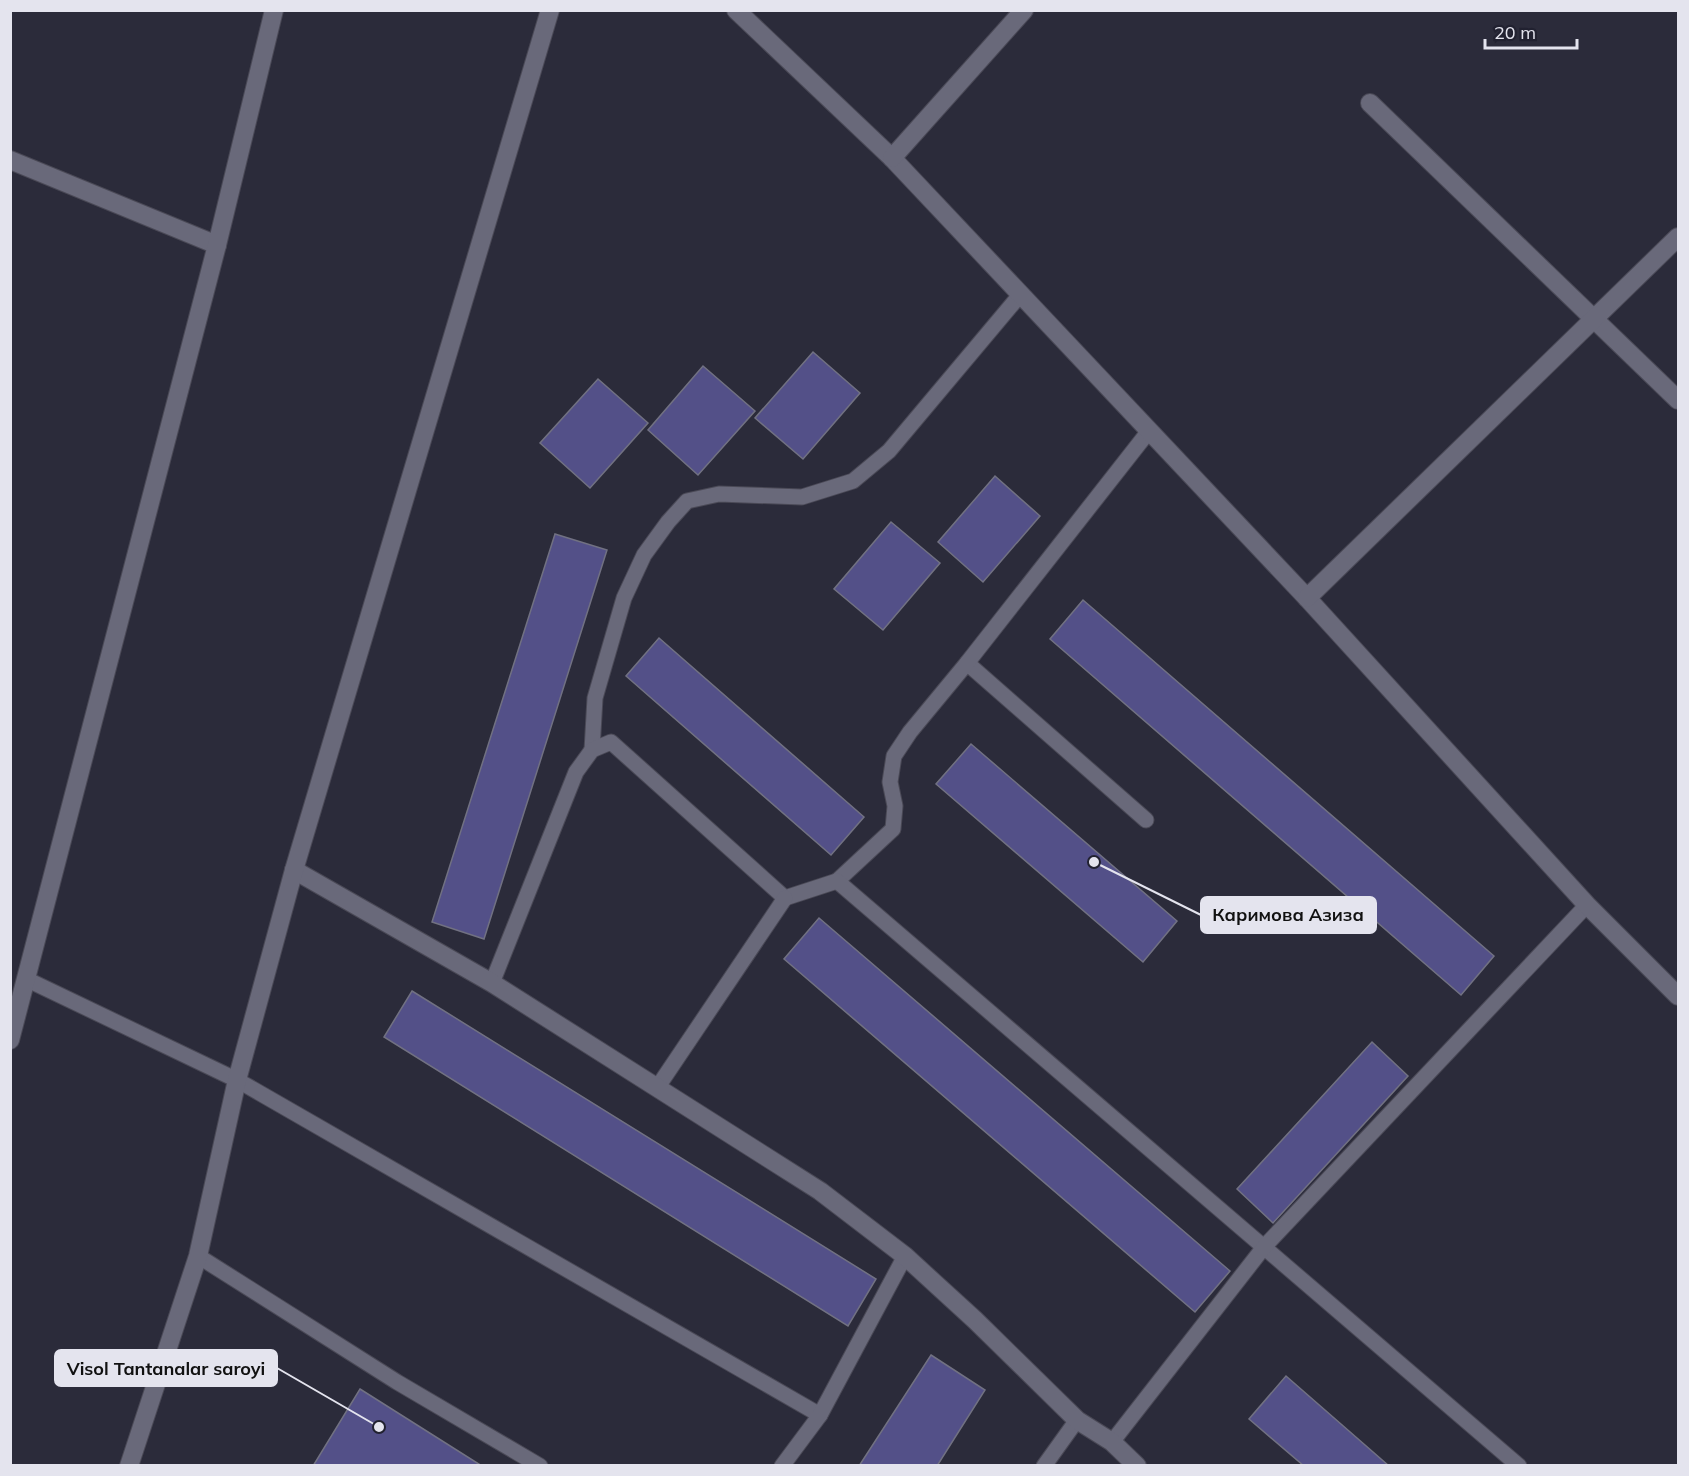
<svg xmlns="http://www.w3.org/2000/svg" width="1689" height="1476" viewBox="0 0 1689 1476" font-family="Mulish,sans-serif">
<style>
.building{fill:#535088;stroke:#717182;stroke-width:1.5}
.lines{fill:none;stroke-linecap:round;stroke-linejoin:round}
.service-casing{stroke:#4a4956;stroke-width:17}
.minor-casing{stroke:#4a4956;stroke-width:20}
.secondary-casing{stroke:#4a4956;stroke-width:20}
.service{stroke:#69697a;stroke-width:15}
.minor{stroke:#69697a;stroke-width:18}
.secondary{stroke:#69697a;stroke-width:18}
.leader{fill:none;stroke:#e4e4ee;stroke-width:2}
.callout-dot{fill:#e4e4ee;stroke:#212130;stroke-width:2}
.callout{fill:#e4e4ee;stroke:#e4e4ee;stroke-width:2}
.callout-label{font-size:18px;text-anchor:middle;font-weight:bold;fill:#111}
</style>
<rect width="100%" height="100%" fill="#2b2b3a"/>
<!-- building -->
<g class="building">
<polygon points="813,352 860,393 803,459 755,418"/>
<polygon points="703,366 755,411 698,475 648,430"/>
<polygon points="598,379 648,423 590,488 540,443"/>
<polygon points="995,476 1040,516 983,582 938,542"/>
<polygon points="891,522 940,563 883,630 834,589"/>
<polygon points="555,534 607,550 484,939 432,922"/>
<polygon points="1083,600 1494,956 1461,995 1050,639"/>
<polygon points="659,638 864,817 831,855 626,676"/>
<polygon points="971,744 1177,921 1143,962 936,784"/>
<polygon points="819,918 1230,1271 1195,1312 784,959"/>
<polygon points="412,991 876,1279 848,1326 384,1037"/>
<polygon points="1372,1042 1408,1076 1273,1223 1237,1189"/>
<polygon points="931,1355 985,1390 937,1466 859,1466"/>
<polygon points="1286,1376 1389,1466 1304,1466 1249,1419"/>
<polygon points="360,1389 482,1466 313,1466"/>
</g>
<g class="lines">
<!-- service casing -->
<g class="service-casing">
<g id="service">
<polyline points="967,663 1146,820"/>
<polyline points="592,750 595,698 624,598 644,555 668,522 687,501 719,494 802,497 853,481 889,451 1020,295"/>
<polyline points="837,881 893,829 895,806 890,782 894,756 910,732 967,663 1149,431"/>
<polyline points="26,979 237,1080 820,1415"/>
<polyline points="492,983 576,772 592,750 611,742 785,898 837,881 1519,1466"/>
<polyline points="657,1088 785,898"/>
<polyline points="198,1256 397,1382 540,1466"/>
<polyline points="1112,1442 1264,1247 1587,905"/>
<polyline points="782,1466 820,1415 905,1256"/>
<polyline points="1044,1466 1077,1420"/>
</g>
</g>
<!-- minor casing -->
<g class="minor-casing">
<g id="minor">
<polyline points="736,10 892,158 1307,598 1587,905 1678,996"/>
<polyline points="1370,103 1678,400"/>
<polyline points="892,158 1024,10"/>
<polyline points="10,160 217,245"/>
<polyline points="1307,598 1678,237"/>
<polyline points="294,870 492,983 820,1191 905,1256 975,1320 1077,1420 1112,1442 1137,1466"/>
<polyline points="129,1466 198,1256 237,1080 294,870 550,10"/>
</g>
</g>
<!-- secondary casing -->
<g class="secondary-casing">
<polyline id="secondary" points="10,1040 217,245 274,10"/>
</g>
<!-- service -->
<use href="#service" class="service"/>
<!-- minor -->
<use href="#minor" class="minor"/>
<!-- secondary -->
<use href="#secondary" class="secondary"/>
</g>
<!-- callouts -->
<path class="leader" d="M1094 862L1201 915M379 1427L277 1368"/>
<g class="callout-dot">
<circle cx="1094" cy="862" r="6"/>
<circle cx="379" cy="1427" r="6"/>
</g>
<g class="callout">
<rect x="1201" y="897" width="175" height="36" rx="6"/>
<rect x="55" y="1350" width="222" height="36" rx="6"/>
</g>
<g class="callout-label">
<text x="1288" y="921">Каримова Азиза</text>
<text x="166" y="1375">Visol Tantanalar saroyi</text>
</g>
<!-- border -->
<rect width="1689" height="1476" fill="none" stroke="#e4e4ee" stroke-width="24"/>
<!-- scale -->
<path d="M1485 39v9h92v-9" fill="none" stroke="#e4e4ee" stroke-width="3"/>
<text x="1494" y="39" font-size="18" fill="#e4e4ee" stroke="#212130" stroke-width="4.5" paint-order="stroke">20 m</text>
</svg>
